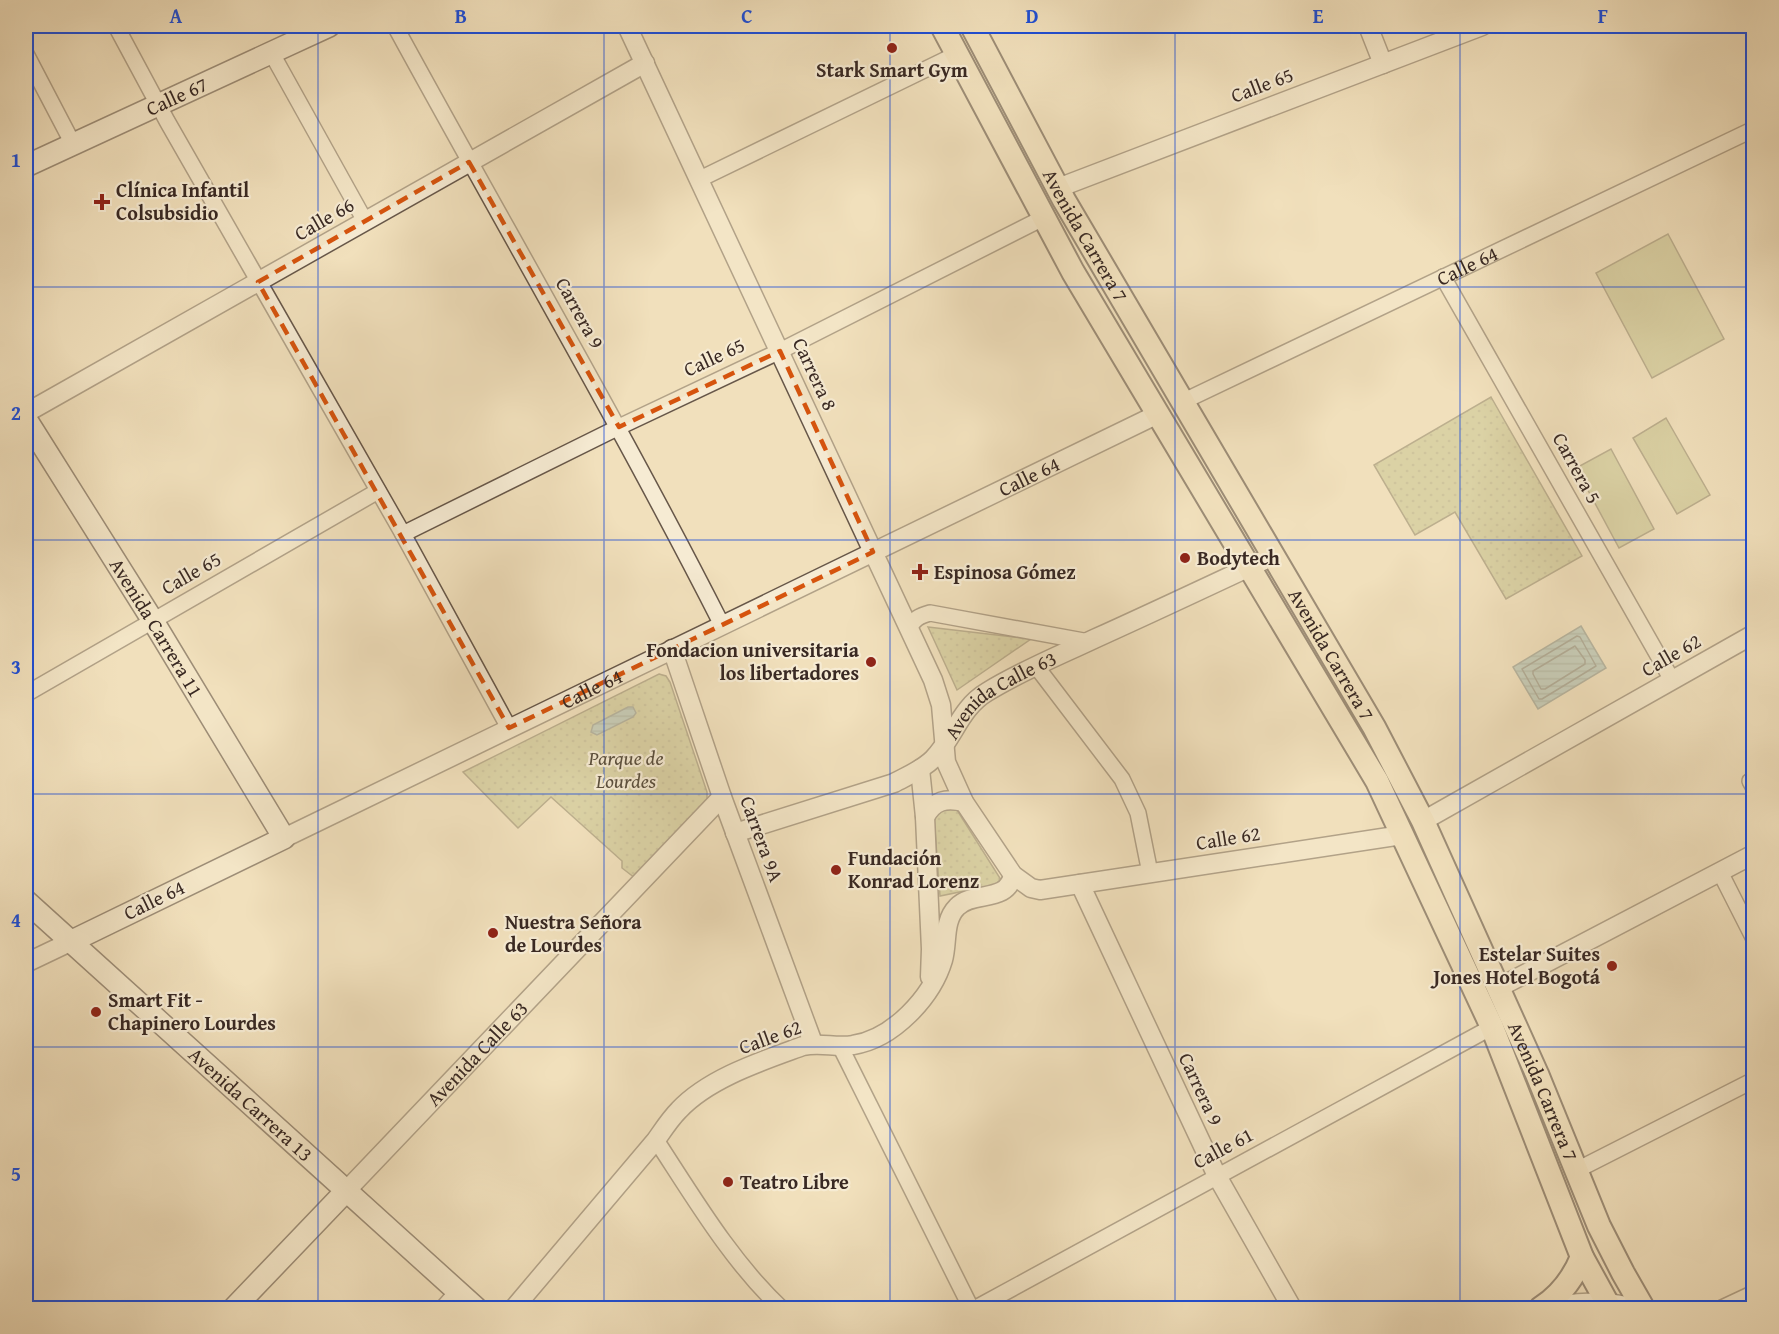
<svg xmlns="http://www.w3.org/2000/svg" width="1779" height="1334" viewBox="0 0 1779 1334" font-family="'Gentium Book Plus',serif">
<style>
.grass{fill:#c2c08b;stroke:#7e7457;stroke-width:1.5}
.park{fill:url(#park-dots);stroke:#7e7457;stroke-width:1.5}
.water{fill:url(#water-rules);stroke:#74817c;stroke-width:1.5}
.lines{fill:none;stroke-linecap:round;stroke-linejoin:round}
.shore{stroke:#6a726e;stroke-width:1.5}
.minor-casing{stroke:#675749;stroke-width:18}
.tertiary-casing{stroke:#675749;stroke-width:21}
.secondary-casing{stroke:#392923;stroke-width:24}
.primary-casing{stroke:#392923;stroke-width:26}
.minor{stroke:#f6ebd3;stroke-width:15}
.tertiary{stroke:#f6ebd3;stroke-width:18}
.secondary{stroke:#f6ebd3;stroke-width:21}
.primary{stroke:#f1e0bc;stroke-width:22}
.marked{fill:none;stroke:#d6540e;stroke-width:4.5;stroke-dasharray:12 8;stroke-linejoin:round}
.grid{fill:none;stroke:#1d4ed8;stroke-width:1.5;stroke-opacity:0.55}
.poi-dot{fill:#8f2418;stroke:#f6ebd3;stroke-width:2}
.labels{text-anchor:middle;stroke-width:4.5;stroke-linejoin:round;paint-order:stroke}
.poi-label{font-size:20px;font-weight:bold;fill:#392923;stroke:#f6ebd3;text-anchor:start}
.street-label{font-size:20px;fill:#392923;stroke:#f6ebd3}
.park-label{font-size:20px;font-style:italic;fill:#5b4f3d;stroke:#f6ebd3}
.neatline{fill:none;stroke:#1d4ed8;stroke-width:2}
.grid-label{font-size:20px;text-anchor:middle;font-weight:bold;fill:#1d4ed8}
</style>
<defs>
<pattern id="park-dots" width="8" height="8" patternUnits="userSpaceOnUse" patternTransform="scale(1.5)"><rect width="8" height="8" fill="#c2c08b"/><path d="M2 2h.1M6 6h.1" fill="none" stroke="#a7a578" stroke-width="1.8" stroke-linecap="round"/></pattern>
<pattern id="water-rules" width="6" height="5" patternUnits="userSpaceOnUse" patternTransform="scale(1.5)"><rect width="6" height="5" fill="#9cbbb8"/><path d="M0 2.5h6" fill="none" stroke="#809895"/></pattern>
</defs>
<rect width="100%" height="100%" fill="#f1e0bc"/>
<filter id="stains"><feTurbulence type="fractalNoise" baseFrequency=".00333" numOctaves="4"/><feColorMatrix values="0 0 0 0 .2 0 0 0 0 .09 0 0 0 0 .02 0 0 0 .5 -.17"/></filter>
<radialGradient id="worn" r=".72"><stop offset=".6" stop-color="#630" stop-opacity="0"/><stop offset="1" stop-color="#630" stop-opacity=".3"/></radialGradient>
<!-- grass -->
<g class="grass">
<polygon points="1668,234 1724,339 1652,378 1596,273"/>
<polygon points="1666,418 1710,495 1677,514 1633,438"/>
<polygon points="1611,449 1654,529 1619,548 1576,468"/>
</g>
<!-- park -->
<g class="park">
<polygon points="1491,397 1582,556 1506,599 1455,512 1415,535 1374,465"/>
<polygon points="928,627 1031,639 957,690"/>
<polygon points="659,674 666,676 670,682 707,792 707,800 635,878 622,868 622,861 551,797 518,828 463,772"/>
<polygon points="940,806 957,810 1003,883 940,896 934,817"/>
</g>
<!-- water -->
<g class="water">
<polygon points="1581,626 1606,668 1538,709 1513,667"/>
<polygon points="628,707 633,707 636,713 633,717 597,735 591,732 593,725"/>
</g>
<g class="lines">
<!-- shore -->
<g class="shore">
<polygon points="1577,636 1580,637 1596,666 1542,699 1539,699 1522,669"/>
<polygon points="1575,646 1585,660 1585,664 1545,689 1541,689 1533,674 1533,671"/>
</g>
<!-- minor casing -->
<g class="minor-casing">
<g id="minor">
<polyline points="116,26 167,121 403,534 509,728"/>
<path d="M395,26C504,226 619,422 722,625"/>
<polyline points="271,52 365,221"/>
<polyline points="26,54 73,144"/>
<polyline points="700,179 957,54"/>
<polyline points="1443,277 1672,680"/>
<path id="s1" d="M1182,402L1754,129"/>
<polyline points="403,534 619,427 780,351 1043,218"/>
<path d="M909,628C914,619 919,616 930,613L1089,642"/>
<polyline points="1036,666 1122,779 1138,813 1150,873"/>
<polyline points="26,694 378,491"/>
<polyline points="1750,781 1754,788"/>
<polyline points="1720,872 1754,939"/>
<polyline points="840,1046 971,1308"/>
<path d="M656,1140C694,1198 731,1261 781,1308"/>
<polyline points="1577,1170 1754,1080"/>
<polyline points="443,1308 457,1292"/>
<polyline points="976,1308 1492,1027"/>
<polyline points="1722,1308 1754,1293"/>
</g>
</g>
<!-- tertiary casing -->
<g class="tertiary-casing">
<g id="tertiary">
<polyline points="627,26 933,680 941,705 946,762 964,802 1013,875 1031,888 1040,890 1402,835"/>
<polyline points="1368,26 1383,64"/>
<polyline points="1058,188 1482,26"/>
<polyline points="26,413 645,63"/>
<polyline points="672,649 722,797 813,1043"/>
<polyline points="920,769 925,817 931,949 930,977"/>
<path d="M925,817C934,800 946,798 964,802"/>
<polyline points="1423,821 1754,634"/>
<path id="s2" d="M735,833L894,783C907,776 922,770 933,759C954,738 960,708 987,692C1021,671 1058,656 1094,639C1154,612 1213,584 1273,556"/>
<path id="s3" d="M284,838L1158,414"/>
<polyline points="1080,884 1217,1176 1292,1308"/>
<polyline points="26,963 70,942"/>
<polyline points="1498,988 1754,854"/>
<path id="s4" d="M346,1191L722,797"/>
<path d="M514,1308L656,1140C663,1130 670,1119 679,1110C709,1078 762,1061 803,1046C820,1042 836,1048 853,1045C893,1039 932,997 943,960C948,942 943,921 957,907C973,890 1007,904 1013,875"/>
<path d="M1541,1308C1571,1303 1605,1299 1634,1308"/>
</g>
</g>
<!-- secondary casing -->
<g class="secondary-casing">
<g id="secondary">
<path id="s5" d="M26,166L329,26"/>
<path id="s6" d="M26,419L153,621L284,838L70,942"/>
<path id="s7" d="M26,901L476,1308"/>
<polyline points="234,1308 346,1191"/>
</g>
</g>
<!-- primary casing -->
<g class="primary-casing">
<g id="primary">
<polyline points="942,26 1073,272 1377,781 1492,1027 1582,1257 1610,1308"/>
<path id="s8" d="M972,26L1064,200L1374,727L1423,821L1537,1074L1599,1226L1623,1273L1643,1308"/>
<path d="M1541,1308C1561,1295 1573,1279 1582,1257"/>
</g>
</g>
<!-- minor -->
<use href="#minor" class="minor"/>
<!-- tertiary -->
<use href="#tertiary" class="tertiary"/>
<!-- secondary -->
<use href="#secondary" class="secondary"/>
<!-- primary -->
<use href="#primary" class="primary"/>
</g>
<!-- marked area -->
<path d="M0 0H1779V1334H0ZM469,162L619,427L780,351L873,552L509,728L258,282Z" fill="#f1e0bc" fill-opacity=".55" fill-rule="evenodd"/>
<path class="marked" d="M469,162L619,427L780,351L873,552L509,728L258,282Z"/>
<!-- grid -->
<path class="grid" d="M318,26V1308M604,26V1308M890,26V1308M1175,26V1308M1460,26V1308M26,287H1754M26,540H1754M26,794H1754M26,1047H1754"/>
<!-- markers -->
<g class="poi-dot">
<circle cx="892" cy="48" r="6"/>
<path d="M99 193h6v6h6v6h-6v6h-6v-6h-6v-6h6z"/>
<circle cx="1185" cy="558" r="6"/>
<path d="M917 563h6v6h6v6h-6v6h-6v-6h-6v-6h6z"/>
<circle cx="871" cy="662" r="6"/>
<circle cx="836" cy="870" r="6"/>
<circle cx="493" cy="933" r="6"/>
<circle cx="1612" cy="966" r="6"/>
<circle cx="96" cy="1012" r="6"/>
<circle cx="728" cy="1182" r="6"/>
</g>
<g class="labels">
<!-- poi labels -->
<g class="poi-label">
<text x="892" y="77" text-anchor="middle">Stark Smart Gym</text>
<text x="116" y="197">Clínica Infantil<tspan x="116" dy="23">Colsubsidio</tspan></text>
<text x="1197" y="565">Bodytech</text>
<text x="934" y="579">Espinosa Gómez</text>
<text x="859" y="657" text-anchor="end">Fondacion universitaria<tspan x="859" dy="23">los libertadores</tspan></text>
<text x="848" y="865">Fundación<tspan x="848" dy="23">Konrad Lorenz</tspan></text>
<text x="505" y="929">Nuestra Señora<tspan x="505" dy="23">de Lourdes</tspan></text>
<text x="1600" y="961" text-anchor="end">Estelar Suites<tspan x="1600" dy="23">Jones Hotel Bogotá</tspan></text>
<text x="108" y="1007">Smart Fit -<tspan x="108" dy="23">Chapinero Lourdes</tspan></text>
<text x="740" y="1189">Teatro Libre</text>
</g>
<!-- street labels -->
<g class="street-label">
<text transform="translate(1262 85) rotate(-21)" y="7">Calle 65</text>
<text dy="7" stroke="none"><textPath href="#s5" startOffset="166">Calle 67</textPath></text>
<text transform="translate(324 219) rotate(-30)" y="7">Calle 66</text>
<text dy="7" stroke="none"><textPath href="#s8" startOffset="238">Avenida Carrera 7</textPath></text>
<text dy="7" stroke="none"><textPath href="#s1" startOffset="316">Calle 64</textPath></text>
<text transform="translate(580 313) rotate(61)" y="7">Carrera 9</text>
<text transform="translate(714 357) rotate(-25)" y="7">Calle 65</text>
<text transform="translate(815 374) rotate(65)" y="7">Carrera 8</text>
<text transform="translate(1577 468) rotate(61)" y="7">Carrera 5</text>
<text dy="7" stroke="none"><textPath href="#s3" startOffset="828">Calle 64</textPath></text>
<text transform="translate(191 573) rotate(-30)" y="7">Calle 65</text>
<text dy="7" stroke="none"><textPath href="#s6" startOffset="246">Avenida Carrera 11</textPath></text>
<text dy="7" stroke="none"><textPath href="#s8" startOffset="724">Avenida Carrera 7</textPath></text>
<text transform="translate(1671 655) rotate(-30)" y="7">Calle 62</text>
<text dy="7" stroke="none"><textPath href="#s3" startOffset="342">Calle 64</textPath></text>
<text dy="7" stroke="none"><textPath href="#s2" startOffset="308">Avenida Calle 63</textPath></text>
<text transform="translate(1228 838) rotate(-9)" y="7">Calle 62</text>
<text transform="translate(762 839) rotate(70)" y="7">Carrera 9A</text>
<text transform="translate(154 900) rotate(-26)" y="7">Calle 64</text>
<text transform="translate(770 1037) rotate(-20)" y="7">Calle 62</text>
<text dy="7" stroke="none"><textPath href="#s4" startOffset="190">Avenida Calle 63</textPath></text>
<text transform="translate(1201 1089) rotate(65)" y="7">Carrera 9</text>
<text dy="7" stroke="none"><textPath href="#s8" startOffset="1210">Avenida Carrera 7</textPath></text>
<text dy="7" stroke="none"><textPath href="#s7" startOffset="303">Avenida Carrera 13</textPath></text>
<text transform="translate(1223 1148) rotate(-28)" y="7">Calle 61</text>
</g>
<!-- park labels -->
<g class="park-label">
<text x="626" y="765">Parque de<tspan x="626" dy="23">Lourdes</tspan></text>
</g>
</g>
<!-- margin -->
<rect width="1779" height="1334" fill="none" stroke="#f1e0bc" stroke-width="66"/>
<rect x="33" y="33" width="1713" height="1268" class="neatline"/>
<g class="grid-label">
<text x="176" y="23">A</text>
<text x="461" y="23">B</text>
<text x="747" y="23">C</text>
<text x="1032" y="23">D</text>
<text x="1318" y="23">E</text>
<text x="1603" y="23">F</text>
<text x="16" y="167">1</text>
<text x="16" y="420">2</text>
<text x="16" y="674">3</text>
<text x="16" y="927">4</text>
<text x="16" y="1181">5</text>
</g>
<rect width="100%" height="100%" filter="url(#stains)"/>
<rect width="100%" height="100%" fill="url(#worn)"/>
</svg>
